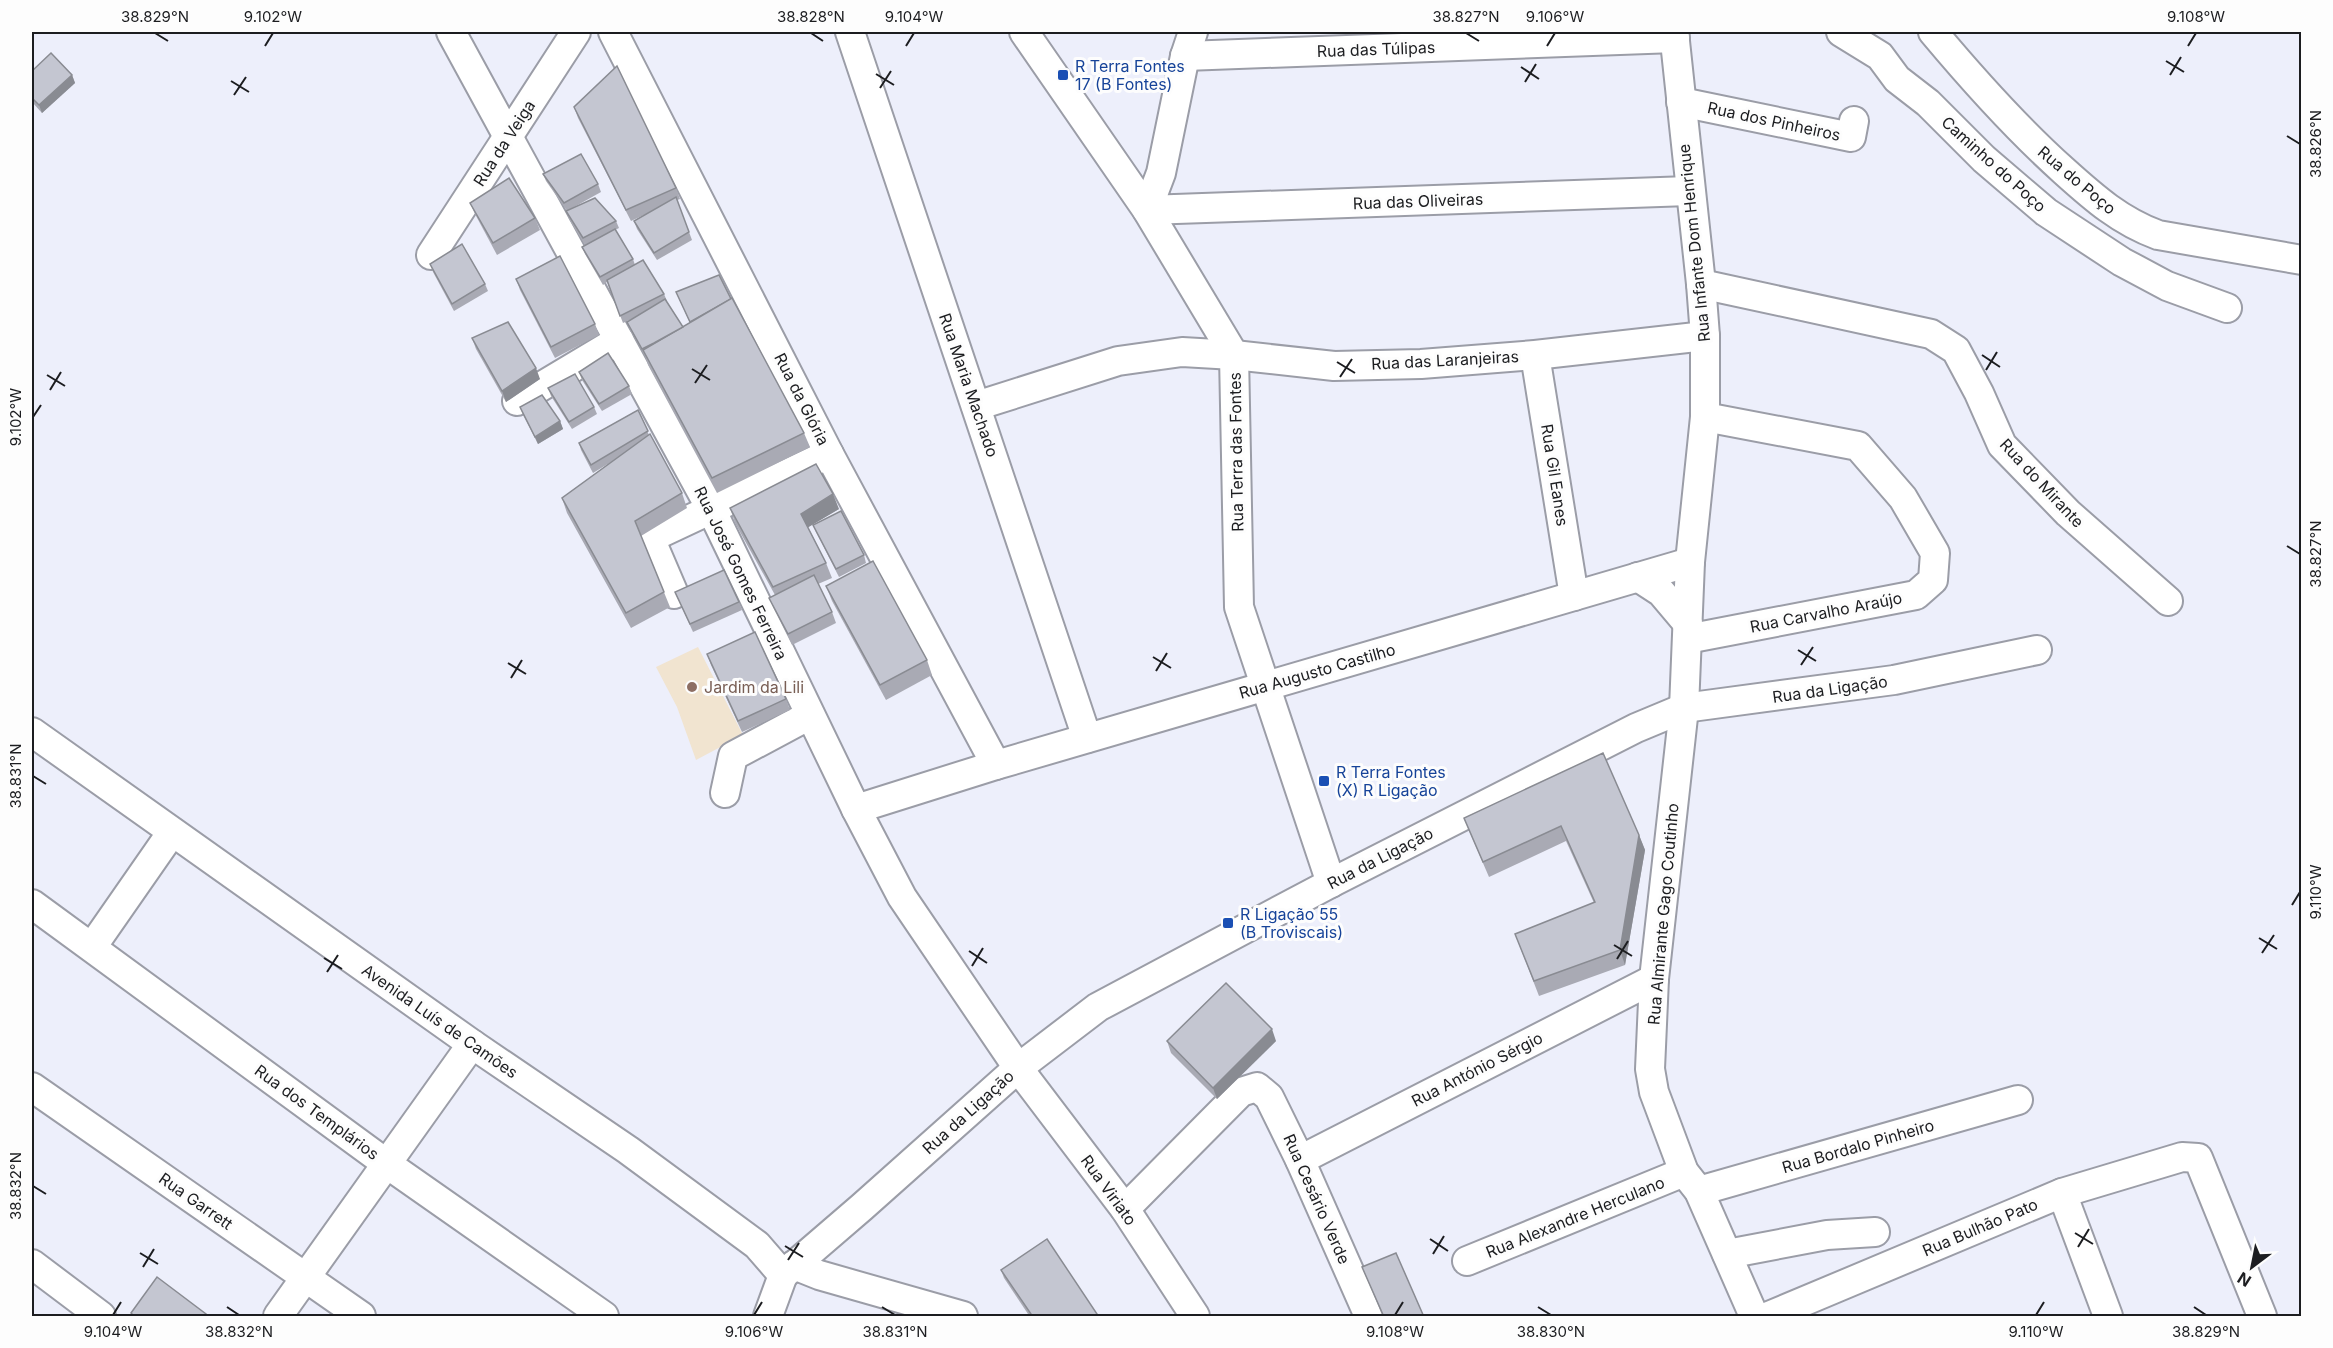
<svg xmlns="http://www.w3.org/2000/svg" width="2333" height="1348" viewBox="0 0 2333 1348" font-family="Inter,sans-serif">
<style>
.education{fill:#f1e4d0}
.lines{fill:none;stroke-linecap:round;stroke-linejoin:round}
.minor-casing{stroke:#9b9da7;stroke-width:32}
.minor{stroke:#fff;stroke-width:28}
.wall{fill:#a9aab4}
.shaded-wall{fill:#898b92}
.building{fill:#c4c6d1;stroke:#898b92;stroke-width:1.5}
.ticks{fill:none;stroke:#1c1d20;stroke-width:2}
.transit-dot{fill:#1a4fb4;stroke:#fdfdfd;stroke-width:2}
.education-dot{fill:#8d6e63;stroke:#fdfdfd;stroke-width:2}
.labels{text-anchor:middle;stroke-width:6;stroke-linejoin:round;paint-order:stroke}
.street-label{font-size:16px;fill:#1c1d20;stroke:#fdfdfd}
.transit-label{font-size:16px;fill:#164399;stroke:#fdfdfd;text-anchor:start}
.education-label{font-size:16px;fill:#785e54;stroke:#fdfdfd;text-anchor:start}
.neatline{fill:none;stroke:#1c1d20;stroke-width:2}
.ticks-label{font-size:15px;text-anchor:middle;fill:#1c1d20}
</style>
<rect width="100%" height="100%" fill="#edeffb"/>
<!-- education -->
<polygon class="education" points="698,647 743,735 696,760 677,707 656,667"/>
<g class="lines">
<!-- minor casing -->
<g class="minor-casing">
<g id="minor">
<polyline points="451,32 711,509 856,809 902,897 1018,1068 1125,1209 1195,1316"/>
<polyline points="613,32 829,454 996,765"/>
<polyline points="850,32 1087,738"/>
<polyline points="1024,32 1147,210 1234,355 1239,607 1331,883"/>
<polyline points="1193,32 1185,56 1161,173 1147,210 1689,191"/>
<polyline points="1674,32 1701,284 1705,336 1705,417 1690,562 1684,708 1654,979 1650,1069 1654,1092 1684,1172 1699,1191 1754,1316"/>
<polyline points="1841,32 1880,56 1897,79 1928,103 1984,159 2046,212 2122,262 2167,286 2227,308"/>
<path d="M1933,32C1974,81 2016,128 2064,171C2094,198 2120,221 2158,235L2302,260"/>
<polyline points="1185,56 1675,38"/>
<polyline points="1681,102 1851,137 1854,121"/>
<polyline points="431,255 576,32"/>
<polyline points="1701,284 1931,334 1956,350 1979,393 2002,445 2068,513 2168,601"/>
<polyline points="1535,355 1574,596"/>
<polyline points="517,401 619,340"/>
<polyline points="976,406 1118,361 1182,352 1234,355 1334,366 1421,364 1535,355 1705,336"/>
<polyline points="1638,577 1661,592 1688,624"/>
<polyline points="674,594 650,538 829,454"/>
<polyline points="1687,639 1916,595 1933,580 1935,553 1903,498 1858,446 1705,417"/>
<polyline points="32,732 472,1044 628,1150 757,1245 783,1275"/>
<polyline points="725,793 733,756 810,715"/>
<polyline points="856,809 996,765 1690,562"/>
<polyline points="32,904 387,1164 604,1316"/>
<polyline points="92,947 172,832"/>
<polyline points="32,1087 361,1316"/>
<polyline points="1300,1160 1654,979"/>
<polyline points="1699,1191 2018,1100"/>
<polyline points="2062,1193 2108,1316"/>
<polyline points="1125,1209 1241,1092 1257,1087 1269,1097 1300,1160 1369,1316"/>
<polyline points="1727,1254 1827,1235 1875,1232"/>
<polyline points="1467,1261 1684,1172"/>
<polyline points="32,1264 101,1316"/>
<polyline points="794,1265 819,1275 963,1316"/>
<polyline points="783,1275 862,1207 1018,1068 1098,1007 1331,883 1636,728 1684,708 1894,680 2037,650"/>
<polyline points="278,1316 472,1044"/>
<polyline points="768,1316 783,1275"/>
<polyline points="1769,1316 2062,1193 2182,1157 2198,1158 2262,1316"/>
</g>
</g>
<!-- minor -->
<use href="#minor" class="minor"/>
</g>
<!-- wall -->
<g class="wall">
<polygon points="32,71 72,75 75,83 42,113 32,102"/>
<polygon points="574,107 676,188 680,199 677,200 692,240 657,260 637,229 634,221 646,214 631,221 578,118"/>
<polygon points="543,174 598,184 601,192 567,211 546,181"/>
<polygon points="470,203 535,218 540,230 497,255 475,214"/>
<polygon points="566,211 616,221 619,228 615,230 633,259 635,265 664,294 667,301 666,302 683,327 690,323 676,292 731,299 804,433 810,447 717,493 648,365 645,356 630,330 627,322 638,316 623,323 607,282 603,285 585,254 582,247 585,245 569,219"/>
<polygon points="430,264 485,284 488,291 454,311 433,272"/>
<polygon points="516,279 595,324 599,335 555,358 520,290"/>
<polygon points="472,338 540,379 506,402 476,349"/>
<polygon points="579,372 629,386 632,394 602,411 582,380"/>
<polygon points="548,388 594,407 597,414 572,429 551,396"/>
<polygon points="520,407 560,421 563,429 538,444 523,415"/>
<polygon points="638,410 649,435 682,493 687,508 641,536 670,607 631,628 567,513 562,498 611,462 593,473 581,450 579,443"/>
<polygon points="730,508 839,509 808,527 826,563 832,578 818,584 832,612 836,623 792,645 774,609 769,598 775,595 735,523"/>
<polygon points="813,525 864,555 866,563 839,577 816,532"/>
<polygon points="826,586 927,660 932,675 886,700 832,601"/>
<polygon points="675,592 739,602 742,610 693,632"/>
<polygon points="707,654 786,699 790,710 742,732 711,665"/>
<polygon points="1603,753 1639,835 1645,850 1625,965 1539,996 1515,934 1594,903 1566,841 1489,877 1470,833 1464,818"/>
<polygon points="1167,1041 1276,1041 1217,1099 1171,1053"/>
<polygon points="1362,1267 1424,1317 1383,1317"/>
<polygon points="1001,1270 1099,1317 1030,1317 1004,1278"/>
</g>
<!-- shaded-wall -->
<g class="shaded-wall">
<polygon points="72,75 75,83 42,113 39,105"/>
<polygon points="536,368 540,379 506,402 502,391"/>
<polygon points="560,421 563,429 538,444 535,437"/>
<polygon points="833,494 839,509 807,528 801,514"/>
<polygon points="1639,835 1645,850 1625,965 1620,950"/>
<polygon points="1272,1029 1276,1041 1217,1099 1213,1088"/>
</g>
<!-- building -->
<g class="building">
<polygon points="51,53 72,75 39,105 32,98 32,71"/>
<polygon points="617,66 676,188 626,210 574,107"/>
<polygon points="581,154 598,184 564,203 543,174"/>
<polygon points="509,178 535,218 493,243 470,203"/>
<polygon points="676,197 689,232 654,253 634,221"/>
<polygon points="595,198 616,221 583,238 566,211"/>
<polygon points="615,229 633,259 600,277 582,247"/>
<polygon points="462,244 485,284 452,304 430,264"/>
<polygon points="560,256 595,324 551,347 516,279"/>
<polygon points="643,260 664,294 620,316 607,280"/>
<polygon points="719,275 731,299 690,322 676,292"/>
<polygon points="732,298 804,433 712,478 643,350"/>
<polygon points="665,299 683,327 654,343 642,349 627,322"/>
<polygon points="508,322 536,368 502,391 472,338"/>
<polygon points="608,353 629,386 599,404 579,372"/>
<polygon points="575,374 594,407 569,422 548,388"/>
<polygon points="542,395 560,421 535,437 520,407"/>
<polygon points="638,410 648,431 591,465 579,443"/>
<polygon points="650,434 682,493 635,521 664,592 626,613 562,498"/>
<polygon points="816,464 833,494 801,514 826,563 773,587 730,508"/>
<polygon points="841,511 864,555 836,569 813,525"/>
<polygon points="873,561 927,660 880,685 826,586"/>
<polygon points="724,570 739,602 690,624 675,592"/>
<polygon points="814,575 832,612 788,634 769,598"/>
<polygon points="755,632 786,699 738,721 707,654"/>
<polygon points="1603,753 1639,835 1620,950 1534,981 1515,934 1595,902 1561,826 1483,862 1464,818"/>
<polygon points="1226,983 1272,1029 1213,1088 1167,1041"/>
<polygon points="1047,1239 1099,1317 1033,1317 1001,1270"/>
<polygon points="1396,1253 1424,1317 1384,1317 1362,1267"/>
<polygon points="157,1277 210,1317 135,1317 131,1313"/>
</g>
<!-- ticks -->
<path class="ticks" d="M155,33L168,41M811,33L823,41M1466,33L1479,41M265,46L273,33M906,46L914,33M1547,46L1555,33M2188,46L2196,33M2166,61L2184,72M1521,67L1539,79M876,74L894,85M2170,75L2181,57M231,81L249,92M1525,82L1536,64M880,88L891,71M234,95L246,77M2287,136L2300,144M1982,355L2000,367M1337,362L1355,373M692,369L710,380M1986,370L1997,352M47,375L65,386M1340,377L1352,359M695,383L707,365M50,390L61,372M33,417L41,405M2287,546L2300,554M1798,650L1816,661M1153,657L1171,668M508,663L526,674M1801,665L1813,647M1156,671L1167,653M511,678L522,660M33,776L46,784M2292,905L2300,892M2259,938L2277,949M1614,945L1632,956M969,951L987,963M2262,953L2274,935M324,958L342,969M1617,959L1628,941M972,966L983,948M327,972L338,955M33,1186L46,1194M2075,1233L2093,1244M1430,1239L1448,1251M785,1246L803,1257M2078,1247L2089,1229M140,1253L158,1264M1433,1254L1444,1236M788,1260L799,1243M143,1267L154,1249M227,1307L239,1315M882,1307L895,1315M1538,1307L1551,1315M2194,1307L2206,1315M113,1315L121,1302M754,1315L762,1302M1395,1315L1403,1302M2036,1315L2044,1302"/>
<!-- markers -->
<g class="transit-dot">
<rect x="1057" y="69" width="12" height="12" rx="3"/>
<rect x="1318" y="775" width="12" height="12" rx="3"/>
<rect x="1222" y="917" width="12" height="12" rx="3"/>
</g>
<circle class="education-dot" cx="692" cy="687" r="6"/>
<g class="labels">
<!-- street labels -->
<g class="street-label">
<text transform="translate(1376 49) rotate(-2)" y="6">Rua das Túlipas</text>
<text transform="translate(1774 121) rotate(12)" y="6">Rua dos Pinheiros</text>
<text transform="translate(504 143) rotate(-57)" y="6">Rua da Veiga</text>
<text transform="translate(1994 164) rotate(42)" y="6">Caminho do Poço</text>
<text transform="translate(2077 180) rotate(40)" y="6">Rua do Poço</text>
<text transform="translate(1418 201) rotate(-2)" y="6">Rua das Oliveiras</text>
<text transform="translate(1694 243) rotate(-96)" y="6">Rua Infante Dom Henrique</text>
<text transform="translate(1445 360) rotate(-3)" y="6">Rua das Laranjeiras</text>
<text transform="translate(969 385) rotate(71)" y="6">Rua Maria Machado</text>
<text transform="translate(802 399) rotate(63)" y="6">Rua da Glória</text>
<text transform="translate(1236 452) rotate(-91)" y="6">Rua Terra das Fontes</text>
<text transform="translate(1555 475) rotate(81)" y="6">Rua Gil Eanes</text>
<text transform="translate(2042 483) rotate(47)" y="6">Rua do Mirante</text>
<text transform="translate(741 573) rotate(64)" y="6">Rua José Gomes Ferreira</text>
<text transform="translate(1826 612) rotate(-11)" y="6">Rua Carvalho Araújo</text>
<text transform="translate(1317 671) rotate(-16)" y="6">Rua Augusto Castilho</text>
<text transform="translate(1830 689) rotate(-8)" y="6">Rua da Ligação</text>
<text transform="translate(1380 858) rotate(-27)" y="6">Rua da Ligação</text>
<text transform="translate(1663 914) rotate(-85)" y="6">Rua Almirante Gago Coutinho</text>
<text transform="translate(440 1021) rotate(35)" y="6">Avenida Luís de Camões</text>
<text transform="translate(1477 1069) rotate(-27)" y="6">Rua António Sérgio</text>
<text transform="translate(317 1112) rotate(36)" y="6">Rua dos Templários</text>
<text transform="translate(968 1112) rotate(-42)" y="6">Rua da Ligação</text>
<text transform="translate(1858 1146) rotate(-16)" y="6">Rua Bordalo Pinheiro</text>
<text transform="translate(1109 1190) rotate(54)" y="6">Rua Viriato</text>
<text transform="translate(1317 1199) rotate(66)" y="6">Rua Cesário Verde</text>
<text transform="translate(196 1201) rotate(35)" y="6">Rua Garrett</text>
<text transform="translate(1575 1217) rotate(-22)" y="6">Rua Alexandre Herculano</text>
<text transform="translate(1980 1227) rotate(-23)" y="6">Rua Bulhão Pato</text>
</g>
<!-- transit labels -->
<g class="transit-label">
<text x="1075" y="72">R Terra Fontes<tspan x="1075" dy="18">17 (B Fontes)</tspan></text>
<text x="1336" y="778">R Terra Fontes<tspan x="1336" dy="18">(X) R Ligação</tspan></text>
<text x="1240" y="920">R Ligação 55<tspan x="1240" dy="18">(B Troviscais)</tspan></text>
</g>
<!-- education labels -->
<g class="education-label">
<text x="704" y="693">Jardim da Lili</text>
</g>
</g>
<!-- border -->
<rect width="2333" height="1348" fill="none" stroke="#fdfdfd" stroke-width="66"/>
<!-- north arrow -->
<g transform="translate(2252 1267) rotate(212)" stroke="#fdfdfd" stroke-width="4.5" paint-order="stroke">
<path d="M0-4.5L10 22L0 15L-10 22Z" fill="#1c1d20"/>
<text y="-9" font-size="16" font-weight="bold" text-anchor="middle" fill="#1c1d20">N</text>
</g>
<rect x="33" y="33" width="2267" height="1282" class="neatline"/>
<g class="ticks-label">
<text x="155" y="22">38.829°N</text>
<text x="273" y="22">9.102°W</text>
<text x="811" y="22">38.828°N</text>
<text x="914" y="22">9.104°W</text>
<text x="1466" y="22">38.827°N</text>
<text x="1555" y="22">9.106°W</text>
<text x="2196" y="22">9.108°W</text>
<text transform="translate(2316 144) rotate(-90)" y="5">38.826°N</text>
<text transform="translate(16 417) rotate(-90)" y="5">9.102°W</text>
<text transform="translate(2316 554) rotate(-90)" y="5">38.827°N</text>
<text transform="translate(16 776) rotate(-90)" y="5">38.831°N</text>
<text transform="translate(2316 892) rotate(-90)" y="5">9.110°W</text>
<text transform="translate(16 1186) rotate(-90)" y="5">38.832°N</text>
<text x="113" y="1337">9.104°W</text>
<text x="239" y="1337">38.832°N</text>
<text x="754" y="1337">9.106°W</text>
<text x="895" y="1337">38.831°N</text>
<text x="1395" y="1337">9.108°W</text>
<text x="1551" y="1337">38.830°N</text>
<text x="2036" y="1337">9.110°W</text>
<text x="2206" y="1337">38.829°N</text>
</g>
</svg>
